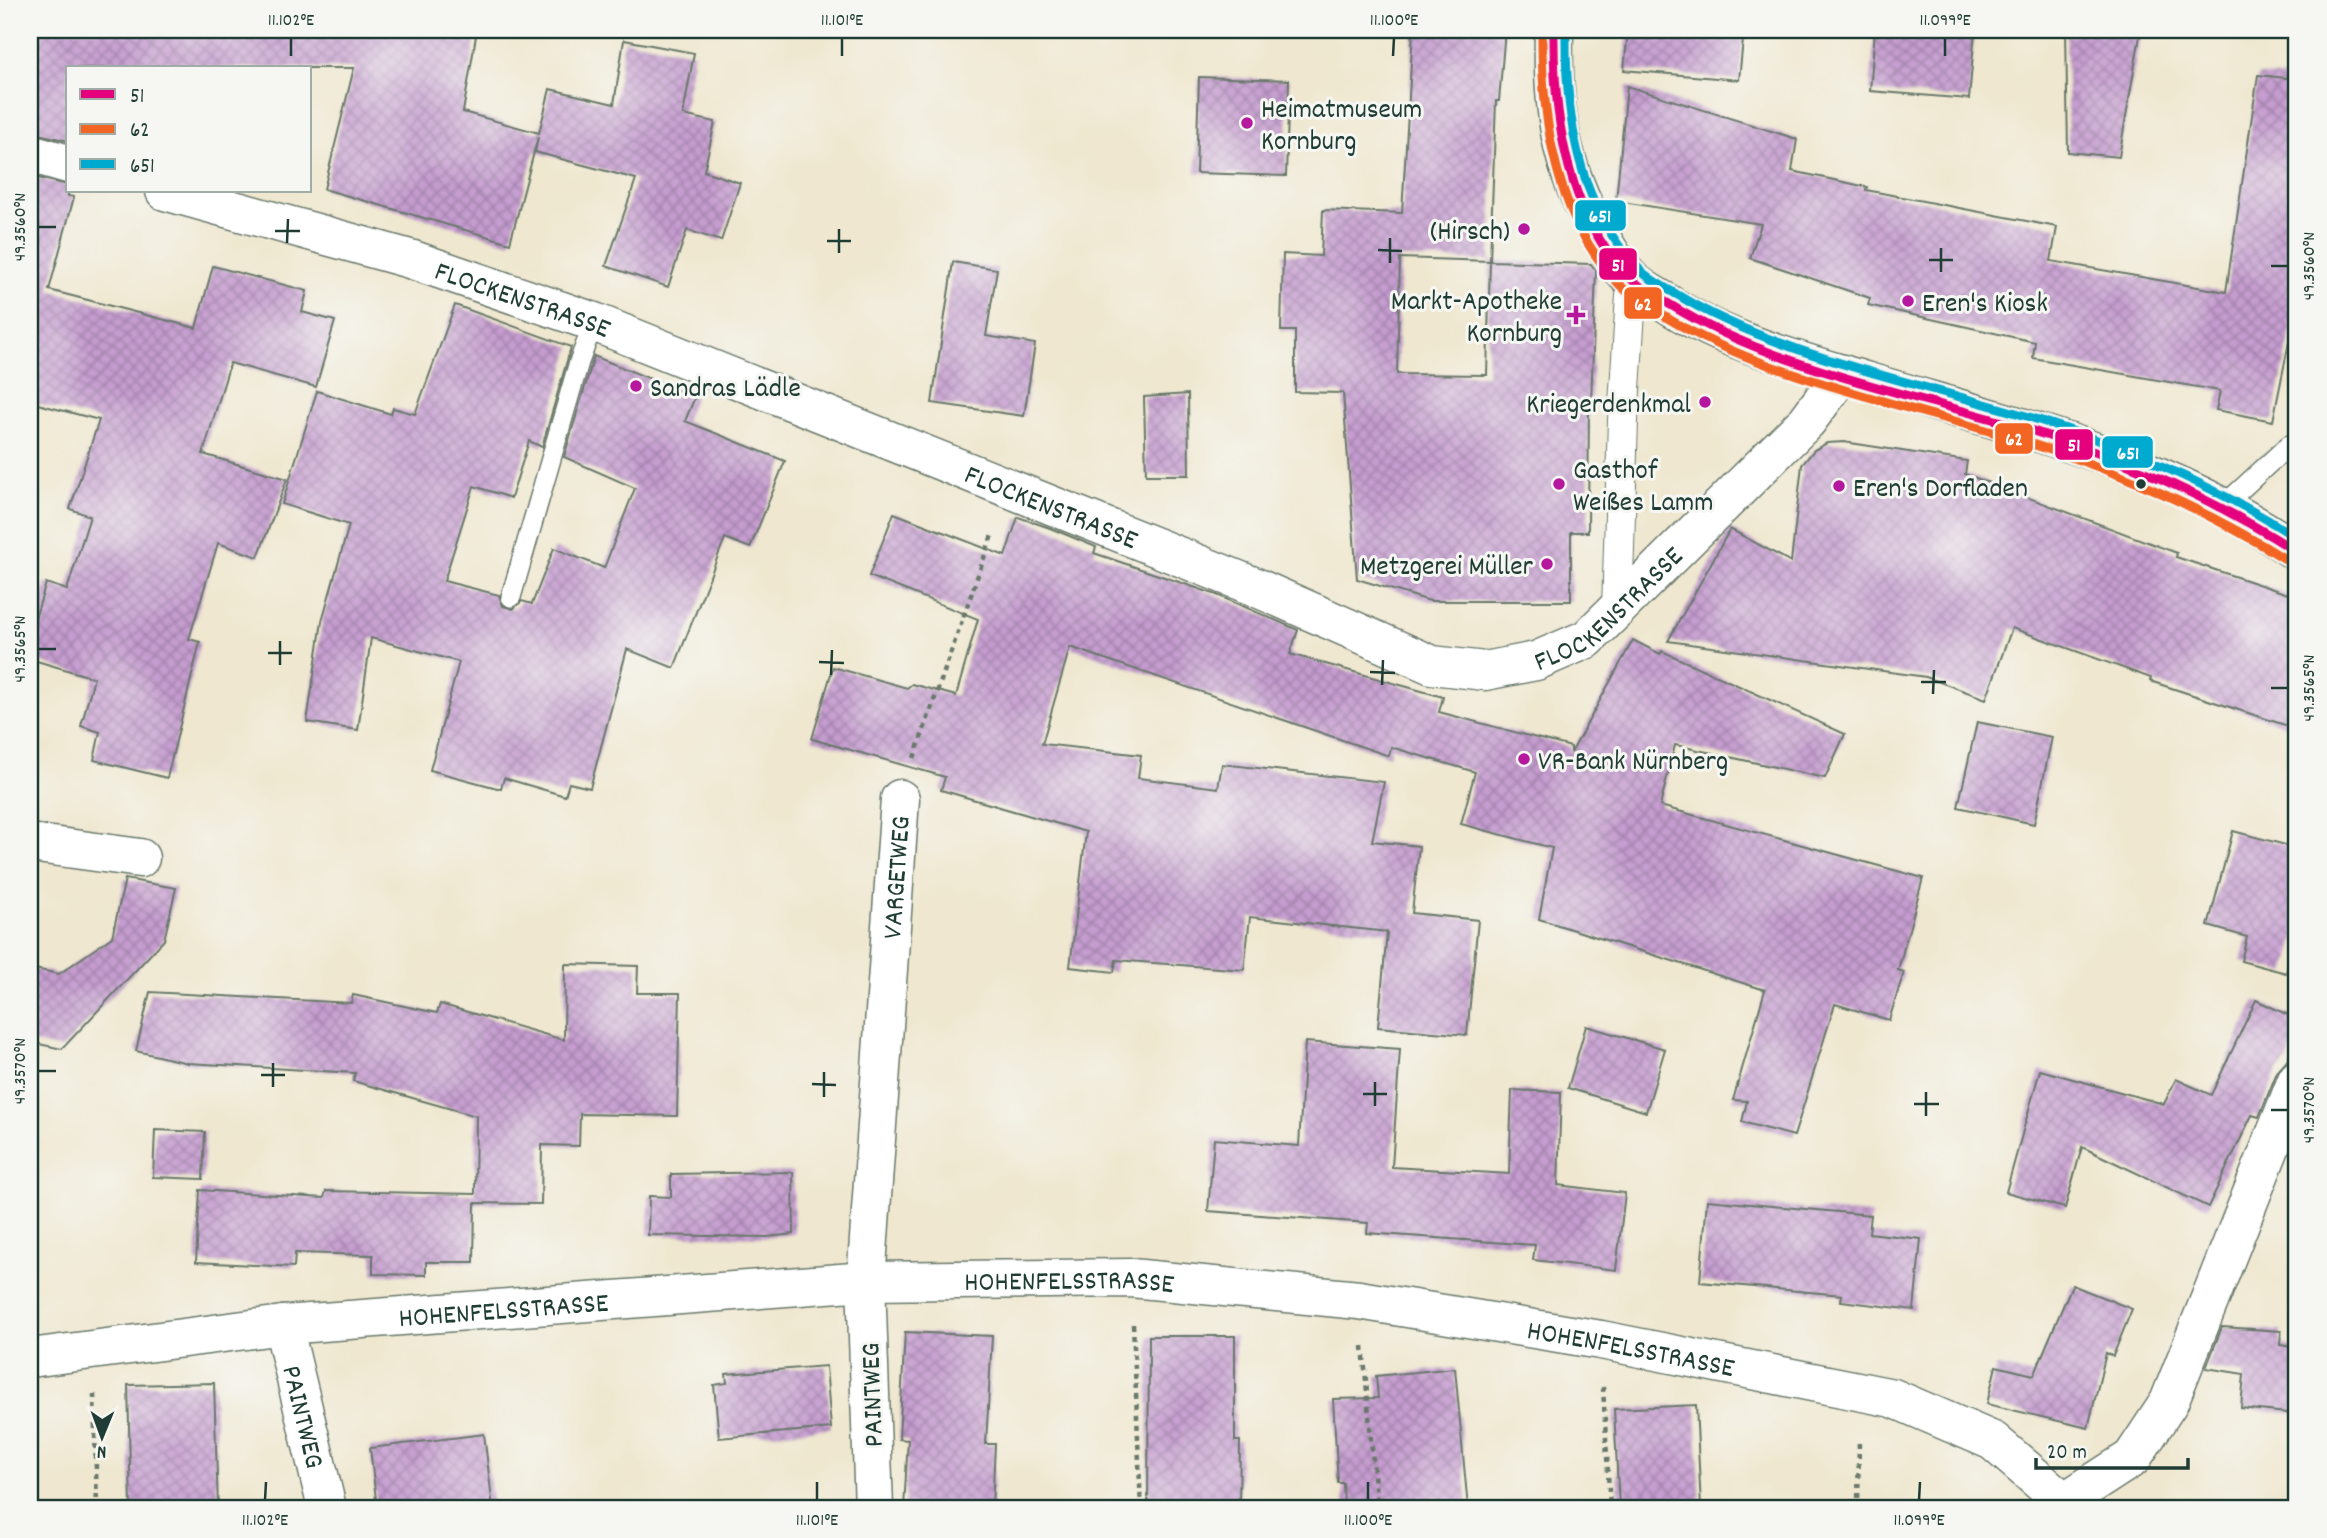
<svg xmlns="http://www.w3.org/2000/svg" width="2327" height="1538" viewBox="0 0 2327 1538" font-family="Dekko,sans-serif">
<style>
.building{fill:url(#building-cross-hatch);fill-rule:evenodd}
.lines{fill:none;stroke-linecap:round;stroke-linejoin:round}
.service-casing{stroke:#68786a;stroke-width:22}
.pedestrian-casing{stroke:#68786a;stroke-width:32}
.minor-casing{stroke:#68786a;stroke-width:41}
.secondary-casing{stroke:#68786a;stroke-width:41}
.path{stroke:#68786a;stroke-width:4.5;stroke-dasharray:5 5;stroke-linecap:butt}
.service{stroke:#fff;stroke-width:19}
.pedestrian{stroke:#fff;stroke-width:30}
.minor{stroke:#fff;stroke-width:38}
.secondary{stroke:#fff;stroke-width:38}
.bus-1-casing{stroke:#f6f6f2;stroke-width:14}
.bus-2-casing{stroke:#f6f6f2;stroke-width:14}
.bus-3-casing{stroke:#f6f6f2;stroke-width:14}
.bus-1{stroke:#e5007d;stroke-width:9}
.bus-2{stroke:#f26522;stroke-width:9}
.bus-3{stroke:#00a9ce;stroke-width:9}
.ticks{fill:none;stroke:#1f3d34;stroke-width:2.5}
.poi-dot{fill:#b5179e;stroke:#f6f6f2;stroke-width:2.5}
.bus-dot{fill:#1f3d34;stroke:#f6f6f2;stroke-width:2.5}
.labels{text-anchor:middle;stroke-width:6;stroke-linejoin:round;paint-order:stroke}
.poi-label{font-size:28px;fill:#1f3d34;stroke:#f6f6f2;text-anchor:start}
.street-label{font-size:28px;fill:#1f3d34;stroke:#f6f6f2}
.line-badge{stroke:#f6f6f2;stroke-width:2.5}
.badge-label{font-size:19px;text-anchor:middle;font-weight:bold;fill:#fff}
.neatline{fill:none;stroke:#1f3d34;stroke-width:2.5}
.ticks-label{font-size:18px;text-anchor:middle;fill:#1f3d34}
</style>
<defs>
<pattern id="building-cross-hatch" width="8" height="8" patternUnits="userSpaceOnUse" patternTransform="scale(1.75)"><rect width="8" height="8" fill="#c69dd0"/><path d="M0 0l8 8M0 8l8-8" fill="none" stroke="#a081aa"/></pattern>
</defs>
<rect width="100%" height="100%" fill="#f6f6f2"/>
<filter id="ink" filterUnits="userSpaceOnUse"><feTurbulence type="fractalNoise" baseFrequency=".0143" numOctaves="2"/><feDisplacementMap in="SourceGraphic" scale="14" xChannelSelector="R" yChannelSelector="G"/><feConvolveMatrix kernelMatrix="1 2 1 2 8 2 1 2 1" color-interpolation-filters="sRGB"/></filter>
<filter id="wash" filterUnits="userSpaceOnUse"><feTurbulence type="fractalNoise" baseFrequency=".00686" numOctaves="4" result="noise"/><feDisplacementMap in="SourceGraphic" scale="28" xChannelSelector="R" yChannelSelector="G"/><feGaussianBlur stdDeviation="1.57" result="paint"/><feColorMatrix in="noise" values="0 0 0 0 0 0 0 0 0 0 0 0 0 0 0 0 0 1.4 0 .05"/><feComposite in="paint" operator="in"/></filter>
<g filter="url(#wash)">
<rect width="100%" height="100%" fill="#efe7cf"/>
<g id="blocks">
<!-- building -->
<g class="building">
<polygon points="30,30 477,30 463,112 539,133 550,89 614,104 624,40 694,53 683,115 715,122 704,171 740,183 721,241 687,230 668,287 606,266 636,179 535,152 538,137 510,243 324,189 354,68 68,68 68,141 30,132"/>
<path d="M1413,30H1505L1499,101H1496L1490,261L1591,264L1596,271L1591,403H1589L1588,532H1571V601H1430L1357,579L1343,393L1295,392V331H1281L1283,254L1321,256L1323,210L1402,213ZM1400,258L1490,261L1487,375L1397,374Z"/>
<polygon points="1628,30 1744,30 1739,80 1624,70"/>
<polygon points="1875,30 1975,30 1969,99 1870,91"/>
<polygon points="2066,30 2141,30 2119,157 2068,152"/>
<polygon points="2258,75 2297,79 2297,302 2273,421 2216,410 2220,391 2033,358 2035,342 1868,305 1870,298 1750,258 1761,224 1616,201 1627,86 1797,139 1792,171 1867,187 1866,190 2057,227 2051,261 2226,292"/>
<polygon points="1199,77 1289,80 1286,176 1196,173"/>
<polygon points="30,176 68,185 68,196 74,197 49,290 196,328 213,266 307,291 302,312 335,321 316,387 230,363 203,454 287,479 258,557 218,543 189,639 200,642 167,778 94,760 100,732 81,726 94,678 30,659 30,635 46,583 67,590 90,516 70,509 99,420 30,402"/>
<polygon points="953,262 997,269 986,336 1035,344 1024,416 932,403"/>
<polygon points="455,305 571,347 542,447 529,441 511,498 474,486 444,581 499,595 503,606 513,609 522,601 532,604 554,548 604,568 635,488 564,457 594,356 695,397 685,421 785,461 750,548 725,538 674,668 627,649 590,788 569,783 565,796 504,778 501,789 430,770 459,662 371,638 358,730 307,722 322,621 349,525 282,504 317,391 391,414 393,408 415,414"/>
<polygon points="1188,394 1189,475 1146,475 1144,397"/>
<polygon points="1844,442 1967,461 1965,474 2177,553 2176,557 2297,597 2297,729 2150,681 2151,678 2012,628 1986,699 1926,677 1668,641 1730,529 1791,562 1802,465 1814,450 1827,443"/>
<polygon points="894,513 1005,556 1018,517 1050,528 1096,547 1094,553 1217,595 1298,630 1290,654 1443,697 1439,712 1571,747 1571,753 1633,640 1660,654 1662,651 1845,734 1825,778 1675,745 1660,806 1923,878 1898,970 1904,972 1889,1020 1835,1004 1794,1136 1742,1122 1747,1101 1733,1100 1765,990 1539,919 1552,848 1461,824 1475,772 1391,747 1389,756 1070,647 1042,744 1141,755 1138,778 1218,788 1222,764 1384,782 1372,841 1419,846 1412,913 1478,920 1467,1035 1378,1027 1387,932 1250,917 1244,970 1116,960 1114,972 1070,967 1086,832 941,790 945,777 812,739 833,667 907,688 912,684 956,696 978,619 869,576"/>
<polygon points="1977,722 2052,737 2034,824 1958,807"/>
<polygon points="2233,831 2297,848 2297,931 2286,973 2241,961 2247,937 2208,926"/>
<polygon points="125,879 176,888 164,940 62,1049 30,1042 30,968 59,974 112,937"/>
<polygon points="565,964 638,966 637,993 680,993 677,1116 580,1114 579,1146 542,1145 541,1204 475,1203 474,1262 426,1262 426,1275 373,1274 373,1255 295,1253 294,1267 196,1262 200,1190 324,1198 326,1191 475,1194 476,1116 353,1081 355,1073 188,1063 136,1051 150,992 351,1003 353,995 437,1013 440,1004 564,1040"/>
<polygon points="2256,1000 2297,1019 2297,1039 2287,1061 2277,1072 2259,1117 2252,1115 2208,1207 2082,1147 2065,1208 2006,1192 2040,1070 2164,1104 2176,1079 2211,1095"/>
<polygon points="1586,1026 1665,1049 1646,1112 1568,1088"/>
<polygon points="1305,1042 1400,1049 1392,1167 1509,1174 1512,1090 1561,1092 1558,1185 1625,1193 1616,1270 1533,1260 1535,1245 1367,1233 1368,1223 1208,1211 1214,1139 1299,1146"/>
<polygon points="155,1130 205,1132 203,1179 153,1177"/>
<polygon points="793,1172 794,1234 767,1237 648,1235 649,1196 671,1197 671,1174"/>
<polygon points="1707,1200 1871,1215 1869,1233 1921,1239 1914,1310 1841,1301 1842,1295 1700,1282"/>
<polygon points="2072,1285 2132,1309 2113,1356 2106,1353 2088,1428 1987,1404 1996,1366 2034,1375"/>
<polygon points="2222,1327 2281,1331 2280,1345 2297,1347 2297,1414 2241,1408 2244,1374 2206,1368"/>
<polygon points="905,1332 992,1336 986,1444 995,1444 992,1508 904,1508 908,1440 899,1439"/>
<polygon points="1149,1336 1235,1336 1235,1441 1240,1441 1239,1508 1148,1508"/>
<polygon points="826,1366 831,1428 719,1438 714,1385 727,1383 726,1374"/>
<polygon points="1455,1368 1468,1508 1344,1508 1343,1483 1338,1483 1333,1399 1378,1398 1376,1376"/>
<polygon points="214,1383 218,1508 131,1508 128,1385"/>
<polygon points="1696,1405 1701,1508 1619,1508 1614,1409"/>
<polygon points="484,1434 493,1508 377,1508 370,1448"/>
</g>
</g>
</g>
<g filter="url(#ink)">
<use href="#blocks" fill-opacity="0" stroke="#68786a" stroke-width="2"/>
<g class="lines">
<!-- service casing -->
<g class="service-casing">
<g id="service">
<polyline points="2224,505 2289,445 2297,447"/>
<polyline points="511,597 579,362 594,322"/>
</g>
</g>
<!-- pedestrian casing -->
<g class="pedestrian-casing">
<polyline id="pedestrian" points="1617,610 1623,420 1632,280"/>
</g>
<!-- minor casing -->
<g class="minor-casing">
<g id="minor">
<polyline points="30,153 68,164"/>
<path id="s1" d="M165,191L410,259L594,322L1253,586L1432,665L1485,671L1536,661L1587,639L1807,421L1842,374"/>
<polyline points="30,843 140,858"/>
<path id="s2" d="M283,1325L327,1508"/>
<path id="s3" d="M30,1358L283,1325L866,1281L1131,1278L1359,1300L1601,1340L1893,1398L1993,1441L2064,1502L2066,1508"/>
<polyline points="2064,1502 2132,1458 2169,1402 2297,1080"/>
<path id="s4" d="M874,1508L866,1281L900,799"/>
</g>
</g>
<!-- secondary casing -->
<g class="secondary-casing">
<path id="secondary" d="M1554,30C1552,106 1559,166 1598,232C1607,249 1618,267 1632,280C1640,288 1652,294 1662,300C1724,342 1797,360 1868,382C2018,427 2166,461 2297,552"/>
</g>
<!-- path -->
<g class="path">
<polyline points="914,758 993,532"/>
<polyline points="1133,1324 1141,1508"/>
<polyline points="1363,1346 1377,1508"/>
<polyline points="1603,1387 1610,1508"/>
<polyline points="94,1394 97,1508"/>
<polyline points="1858,1508 1859,1438"/>
</g>
<!-- service -->
<use href="#service" class="service"/>
<!-- pedestrian -->
<use href="#pedestrian" class="pedestrian"/>
<!-- minor -->
<use href="#minor" class="minor"/>
<!-- secondary -->
<use href="#secondary" class="secondary"/>
<!-- bus-1 casing -->
<g class="bus-1-casing">
<path id="bus-1" d="M1554,30C1553,115 1566,214 1629,277C1641,289 1655,296 1669,304C1771,368 1917,395 2033,431C2127,460 2214,499 2297,552"/>
</g>
<!-- bus-2 casing -->
<g class="bus-2-casing">
<path id="bus-2" d="M1542,30C1541,118 1555,220 1621,286C1633,299 1649,306 1664,316C1768,380 1915,406 2032,444C2124,473 2209,511 2290,562"/>
</g>
<!-- bus-3 casing -->
<g class="bus-3-casing">
<path id="bus-3" d="M1566,30C1565,112 1577,205 1637,267C1648,279 1662,286 1676,294C1778,357 1923,383 2039,420C2130,449 2216,486 2297,538"/>
</g>
<!-- bus-1 -->
<use href="#bus-1" class="bus-1"/>
<!-- bus-2 -->
<use href="#bus-2" class="bus-2"/>
<!-- bus-3 -->
<use href="#bus-3" class="bus-3"/>
</g>
</g>
<!-- ticks -->
<path class="ticks" d="M291,56V38M842,56V38M1393,56L1394,38M1945,56V38M38,227H56M275,231H300M827,241H851M287,243L288,219M1378,250L1402,251M839,253V229M1929,260H1953M1390,263V238M2271,266H2288M1941,272V248M38,649H56M268,653H292M819,662L844,663M280,665V641M1370,672L1395,673M831,675L832,650M1921,682H1946M1382,685L1383,660M2271,688H2288M1933,694L1934,670M38,1071H56M261,1075H285M812,1084L836,1085M273,1087V1063M1363,1094H1387M824,1097V1072M1914,1104H1939M1375,1106V1082M2271,1110H2288M1926,1116V1092M265,1500L266,1482M817,1500V1482M1368,1500V1482M1919,1500L1920,1482"/>
<!-- markers -->
<g class="poi-dot">
<circle cx="1247" cy="123" r="7"/>
<circle cx="1524" cy="229" r="7"/>
<circle cx="1908" cy="301" r="7"/>
<path d="M1572.5 304.5h7v7h7v7h-7v7h-7v-7h-7v-7h7z"/>
<circle cx="636" cy="386" r="7"/>
<circle cx="1705" cy="402" r="7"/>
<circle cx="1559" cy="484" r="7"/>
<circle cx="1839" cy="486" r="7"/>
<circle cx="1547" cy="564" r="7"/>
<circle cx="1524" cy="759" r="7"/>
</g>
<circle class="bus-dot" cx="2141" cy="484" r="6"/>
<g class="labels">
<!-- poi labels -->
<g class="poi-label">
<text x="1261" y="117">Heimatmuseum<tspan x="1261" dy="32">Kornburg</tspan></text>
<text x="1510" y="239" text-anchor="end">(Hirsch)</text>
<text x="1562" y="309" text-anchor="end">Markt-Apotheke<tspan x="1562" dy="32">Kornburg</tspan></text>
<text x="1922" y="311">Eren's Kiosk</text>
<text x="650" y="396">Sandras Lädle</text>
<text x="1691" y="412" text-anchor="end">Kriegerdenkmal</text>
<text x="1573" y="478">Gasthof<tspan x="1573" dy="32">Weißes Lamm</tspan></text>
<text x="1853" y="496">Eren's Dorfladen</text>
<text x="1533" y="574" text-anchor="end">Metzgerei Müller</text>
<text x="1538" y="769">VR-Bank Nürnberg</text>
</g>
<!-- street labels -->
<g class="street-label">
<text dy="10" stroke="none"><textPath href="#s1" startOffset="374">FLOCKENSTRASSE</textPath></text>
<text dy="10" stroke="none"><textPath href="#s1" startOffset="942">FLOCKENSTRASSE</textPath></text>
<text dy="10" stroke="none"><textPath href="#s1" startOffset="1550">FLOCKENSTRASSE</textPath></text>
<text dy="10" stroke="none"><textPath href="#s4" startOffset="632">VARGETWEG</textPath></text>
<text dy="10" stroke="none"><textPath href="#s3" startOffset="1043">HOHENFELSSTRASSE</textPath></text>
<text dy="10" stroke="none"><textPath href="#s3" startOffset="476">HOHENFELSSTRASSE</textPath></text>
<text dy="10" stroke="none"><textPath href="#s3" startOffset="1610">HOHENFELSSTRASSE</textPath></text>
<text transform="translate(870 1395) rotate(-92)" y="10">PAINTWEG</text>
<text dy="10" stroke="none"><textPath href="#s2" startOffset="94">PAINTWEG</textPath></text>
</g>
</g>
<g class="line-badge">
<rect x="1574" y="199" width="53" height="33" rx="7" fill="#00a9ce"/>
<rect x="1598" y="247" width="40" height="34" rx="7" fill="#e5007d"/>
<rect x="1623" y="286" width="40" height="34" rx="7" fill="#f26522"/>
<rect x="1994" y="422" width="40" height="33" rx="7" fill="#f26522"/>
<rect x="2054" y="428" width="40" height="33" rx="7" fill="#e5007d"/>
<rect x="2101" y="435" width="53" height="34" rx="7" fill="#00a9ce"/>
</g>
<g class="badge-label">
<text x="1600" y="222">651</text>
<text x="1618" y="271">51</text>
<text x="1643" y="310">62</text>
<text x="2014" y="445">62</text>
<text x="2074" y="451">51</text>
<text x="2128" y="459">651</text>
</g>
<!-- margin -->
<rect width="2327" height="1538" fill="none" stroke="#f6f6f2" stroke-width="77"/>
<!-- legend -->
<rect x="66" y="66" width="245" height="126" fill="#f6f6f2" stroke="#a0aca6" stroke-width="2"/>
<rect x="80" y="89" width="35" height="10" fill="#e5007d" stroke="#a0aca6" stroke-width="2"/>
<text x="130" y="102" font-size="21" fill="#1f3d34">51</text>
<rect x="80" y="124" width="35" height="10" fill="#f26522" stroke="#a0aca6" stroke-width="2"/>
<text x="130" y="136" font-size="21" fill="#1f3d34">62</text>
<rect x="80" y="159" width="35" height="10" fill="#00a9ce" stroke="#a0aca6" stroke-width="2"/>
<text x="130" y="172" font-size="21" fill="#1f3d34">651</text>
<!-- north arrow -->
<g transform="translate(102 1437) rotate(181)" stroke="#f6f6f2" stroke-width="5" paint-order="stroke">
<path d="M0-5L12 26L0 18L-12 26Z" fill="#1f3d34"/>
<text y="-10" font-size="19" font-weight="bold" text-anchor="middle" fill="#1f3d34">N</text>
</g>
<!-- scale -->
<path d="M2036 1458v10h152v-10" fill="none" stroke="#1f3d34" stroke-width="3.5"/>
<text x="2047" y="1458" font-size="21" fill="#1f3d34" stroke="#f6f6f2" stroke-width="5" paint-order="stroke">20 m</text>
<rect x="38" y="38" width="2250" height="1462" class="neatline"/>
<g class="ticks-label">
<text x="291" y="25">11.102°E</text>
<text x="842" y="25">11.101°E</text>
<text x="1394" y="25">11.100°E</text>
<text x="1945" y="25">11.099°E</text>
<text transform="translate(19 227) rotate(-90)" y="6">49.3560°N</text>
<text transform="translate(2308 266) rotate(-90)" y="6">49.3560°N</text>
<text transform="translate(19 649) rotate(-90)" y="6">49.3565°N</text>
<text transform="translate(2308 688) rotate(-90)" y="6">49.3565°N</text>
<text transform="translate(19 1071) rotate(-90)" y="6">49.3570°N</text>
<text transform="translate(2308 1110) rotate(-90)" y="6">49.3570°N</text>
<text x="265" y="1525">11.102°E</text>
<text x="817" y="1525">11.101°E</text>
<text x="1368" y="1525">11.100°E</text>
<text x="1919" y="1525">11.099°E</text>
</g>
</svg>
